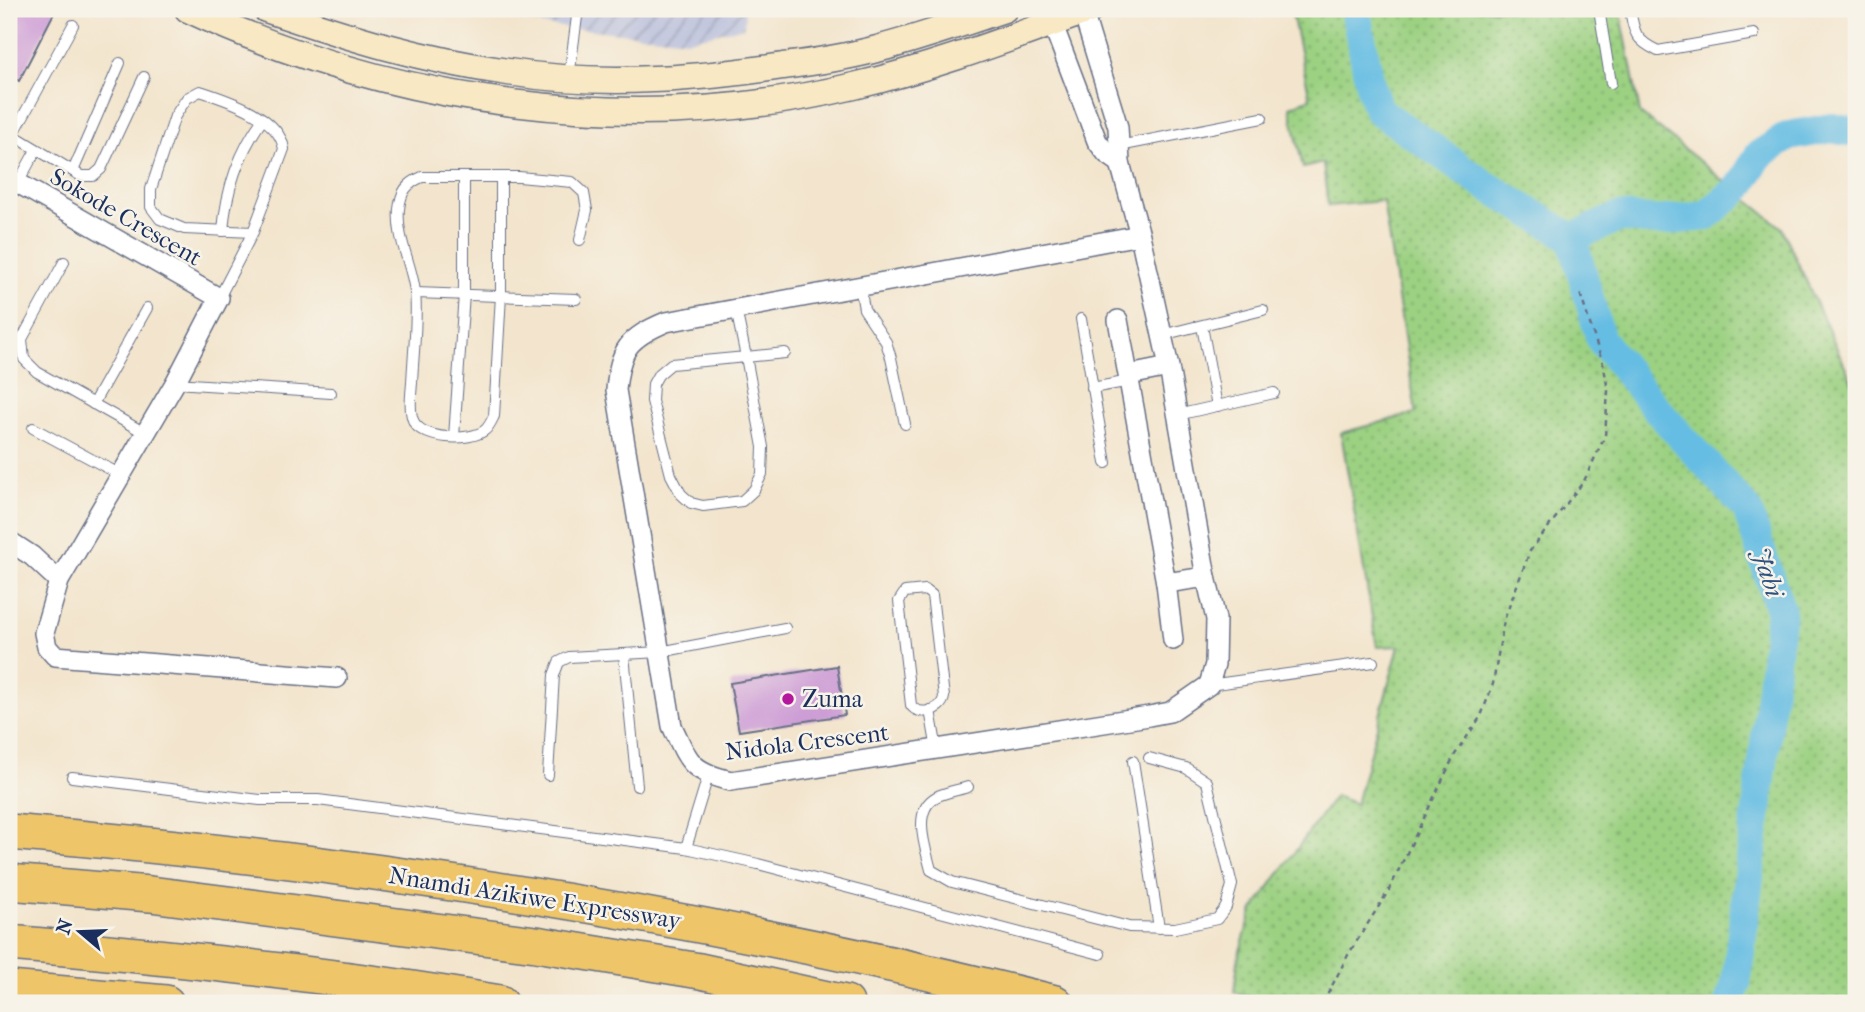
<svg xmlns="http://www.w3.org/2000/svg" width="1865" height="1012" viewBox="0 0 1865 1012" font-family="'IM FELL French Canon',serif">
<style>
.industrial{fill:url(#industrial-furrows)}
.grass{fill:url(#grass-dots);stroke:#5c8070;stroke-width:2}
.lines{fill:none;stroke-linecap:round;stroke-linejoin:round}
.river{stroke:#66bde3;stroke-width:30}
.building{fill:#cd9dd6}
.lane-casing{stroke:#676f85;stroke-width:12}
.street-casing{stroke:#676f85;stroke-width:22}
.secondary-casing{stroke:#676f85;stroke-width:29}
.highway-casing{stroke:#676f85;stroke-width:38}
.path{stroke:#676f85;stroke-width:2.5;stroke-dasharray:5 5;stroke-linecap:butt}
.lane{stroke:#fff;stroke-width:10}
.street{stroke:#fff;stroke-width:19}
.secondary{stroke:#f8e8c3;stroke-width:26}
.highway{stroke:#eec569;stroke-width:35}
.poi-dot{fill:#b5179e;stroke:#f7f3e8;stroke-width:2.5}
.labels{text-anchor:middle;stroke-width:5;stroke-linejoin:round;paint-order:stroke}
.street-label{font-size:24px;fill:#1b2f5e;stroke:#f7f3e8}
.poi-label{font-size:24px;fill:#1b2f5e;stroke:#f7f3e8;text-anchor:start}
.water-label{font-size:26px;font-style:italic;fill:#2e527f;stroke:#f7f3e8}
</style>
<defs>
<pattern id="industrial-furrows" width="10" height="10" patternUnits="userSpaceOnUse" patternTransform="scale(1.75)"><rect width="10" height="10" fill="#bec3dd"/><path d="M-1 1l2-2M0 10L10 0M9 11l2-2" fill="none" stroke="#9a9fb6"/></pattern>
<pattern id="grass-dots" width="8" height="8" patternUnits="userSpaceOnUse" patternTransform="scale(1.75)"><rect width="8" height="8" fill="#9cd182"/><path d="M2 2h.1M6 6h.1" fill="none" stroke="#7eaa6e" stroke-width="1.8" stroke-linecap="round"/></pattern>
</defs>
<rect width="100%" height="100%" fill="#f7f3e8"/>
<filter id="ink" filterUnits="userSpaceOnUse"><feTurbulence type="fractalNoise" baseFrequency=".0143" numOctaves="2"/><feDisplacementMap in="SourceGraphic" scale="14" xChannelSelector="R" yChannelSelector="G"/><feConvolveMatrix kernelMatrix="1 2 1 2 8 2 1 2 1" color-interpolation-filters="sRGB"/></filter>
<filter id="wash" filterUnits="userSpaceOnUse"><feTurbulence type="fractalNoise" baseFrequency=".00686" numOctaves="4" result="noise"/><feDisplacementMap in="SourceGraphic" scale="28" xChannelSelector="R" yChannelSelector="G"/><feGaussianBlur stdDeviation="1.57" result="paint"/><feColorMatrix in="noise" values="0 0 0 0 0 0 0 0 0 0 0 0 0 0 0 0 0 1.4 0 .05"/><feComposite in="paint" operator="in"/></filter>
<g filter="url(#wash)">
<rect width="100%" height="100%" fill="#f3e5cd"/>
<!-- industrial -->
<polygon class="industrial" points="468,9 745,9 744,27 688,40 543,25"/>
<!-- grass -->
<polygon class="grass" points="1291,9 1620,9 1640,113 1782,228 1855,388 1853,510 1856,514 1855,1003 1269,1003 1234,992 1239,954 1253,910 1335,796 1356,804 1399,646 1377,647 1341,433 1416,413 1383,201 1328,206 1323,163 1303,168 1290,107 1310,98"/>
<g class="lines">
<!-- river -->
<g class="river">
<polyline points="1355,9 1371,88 1378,110 1484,184 1572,238"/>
<polyline points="1572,238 1601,340 1660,413 1747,509 1781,612 1736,984 1729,1003"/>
<polyline points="1572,238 1619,217 1658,221 1706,216 1740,187 1759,155 1789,136 1832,128 1856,133"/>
</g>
</g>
<g id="blocks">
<!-- building -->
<g class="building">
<polygon points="9,9 56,9 19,81 9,76"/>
<polygon points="837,666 845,715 739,731 730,683"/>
</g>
</g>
</g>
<g filter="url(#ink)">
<use href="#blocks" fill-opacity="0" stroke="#676f85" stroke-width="2"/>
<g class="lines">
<!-- lane casing -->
<g class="lane-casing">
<g id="lane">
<polyline points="1599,9 1611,83"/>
<path d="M1630,9C1634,33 1635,40 1658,51L1754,34"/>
<polyline points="73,25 13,135 81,176 93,176 101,169 144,77"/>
<polyline points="569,77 578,9"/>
<polyline points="1119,146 1262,118"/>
<polyline points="73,171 120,63"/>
<path d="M501,177V295L494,416C492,420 489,427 485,430C471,442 420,440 413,420C409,410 411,394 412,383C413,356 418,319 415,292C412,264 396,238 399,209C401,192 406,184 422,177H519L572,182L584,193L587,210L580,240"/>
<polyline points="18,183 36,150"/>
<path d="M223,231C226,191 239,152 263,119"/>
<polyline points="64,262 22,339 24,359 37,372 145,433"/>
<polyline points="860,286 864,309 886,342 891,358 905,424"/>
<polyline points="416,293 576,299"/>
<path d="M219,298L253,232L284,149C279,116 227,100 200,91L187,98L175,116L151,189V207L160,219L184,229L253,232"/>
<polyline points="736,309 746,357 763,447 762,474 754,490 742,501 703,506 691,503 681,494 671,475 652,401 653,384 658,375 671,364 746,357 785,353"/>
<polyline points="1081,319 1106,463"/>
<polyline points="1202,326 1217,406"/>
<polyline points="1162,335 1263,310"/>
<polyline points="175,383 331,393"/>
<polyline points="1092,388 1130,381"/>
<polyline points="93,404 147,308"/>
<polyline points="1177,415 1274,393"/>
<polyline points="33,428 121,475"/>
<polyline points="454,437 464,294 464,177"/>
<path d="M925,590L932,595L944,697C942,711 918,717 911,705L899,601L905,592Z"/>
<polyline points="624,655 637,786"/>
<polyline points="1209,685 1373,662"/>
<polyline points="930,710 937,750"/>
<polyline points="1133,761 1159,928"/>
<polyline points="548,775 554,675 559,662 569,657 660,652 785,628"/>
<polyline points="72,777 260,800 318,800 686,848 758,864 1100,954"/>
<path d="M968,787C959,790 945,792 936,797C911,811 926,849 931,870L952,882L1129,927L1175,928L1217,919L1226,907L1232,885L1207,782L1186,768L1149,758"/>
<polyline points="686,848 708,776"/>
</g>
</g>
<!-- street casing -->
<g class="street-casing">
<g id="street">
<polyline points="1047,9 1097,141 1107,154 1120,163"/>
<path d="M1082,9L1118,127L1120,163L1140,235L1169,367L1206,577L1216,619L1215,664L1209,685L1170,712L1149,716L731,781C690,771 689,762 672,726L616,390C620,349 628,338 666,322L1140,235"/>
<polyline points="9,178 219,298 175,383 59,581 44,633 47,647 55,656 337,678"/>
<polyline points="1118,320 1166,583 1173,640"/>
<polyline points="1129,375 1169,367"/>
<polyline points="9,541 32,556 59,581"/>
<polyline points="1166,583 1206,577"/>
</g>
</g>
<!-- secondary casing -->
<g class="secondary-casing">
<g id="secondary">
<path d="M188,9C394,105 632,139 854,86C935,67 1013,37 1091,9"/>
<path d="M266,9C348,37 422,60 508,72C598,86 693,80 783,66C815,62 846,57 877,49C920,38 962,23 1004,9"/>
</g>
</g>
<!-- highway casing -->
<g class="highway-casing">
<g id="highway">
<path d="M9,832C361,861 712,917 1055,1003"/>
<polyline points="9,882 150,894 536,944 700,971 846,1003"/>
<path d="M9,943C173,957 338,975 500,1003"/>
<polyline points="9,989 166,1003"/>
</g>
</g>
<!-- path -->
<polyline class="path" points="1323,1003 1348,955 1389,890 1454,756 1481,716 1493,684 1504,620 1530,551 1584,481 1605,436 1608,391 1604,367 1579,290"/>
<!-- lane -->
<use href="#lane" class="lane"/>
<!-- street -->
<use href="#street" class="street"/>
<!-- secondary -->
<use href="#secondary" class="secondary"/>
<!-- highway -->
<use href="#highway" class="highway"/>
</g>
</g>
<!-- markers -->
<circle class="poi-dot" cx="788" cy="699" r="7"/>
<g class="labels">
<!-- street labels -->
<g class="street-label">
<text transform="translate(126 217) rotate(30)" y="8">Sokode Crescent</text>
<text transform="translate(807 742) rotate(-7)" y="8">Nidola Crescent</text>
<text transform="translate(535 898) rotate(9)" y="8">Nnamdi Azikiwe Expressway</text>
</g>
<!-- poi labels -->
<g class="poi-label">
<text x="802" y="707">Zuma</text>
</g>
<!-- water labels -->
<g class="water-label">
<text transform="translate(1768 572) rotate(72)" y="9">Jabi</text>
</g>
</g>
<!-- margin -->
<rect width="1865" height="1012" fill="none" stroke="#f7f3e8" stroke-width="35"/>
<!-- north arrow -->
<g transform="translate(80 932) rotate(289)" stroke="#f7f3e8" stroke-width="5" paint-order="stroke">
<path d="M0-5L12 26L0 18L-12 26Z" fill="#1b2f5e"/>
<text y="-10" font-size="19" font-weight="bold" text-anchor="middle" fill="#1b2f5e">N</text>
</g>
</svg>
